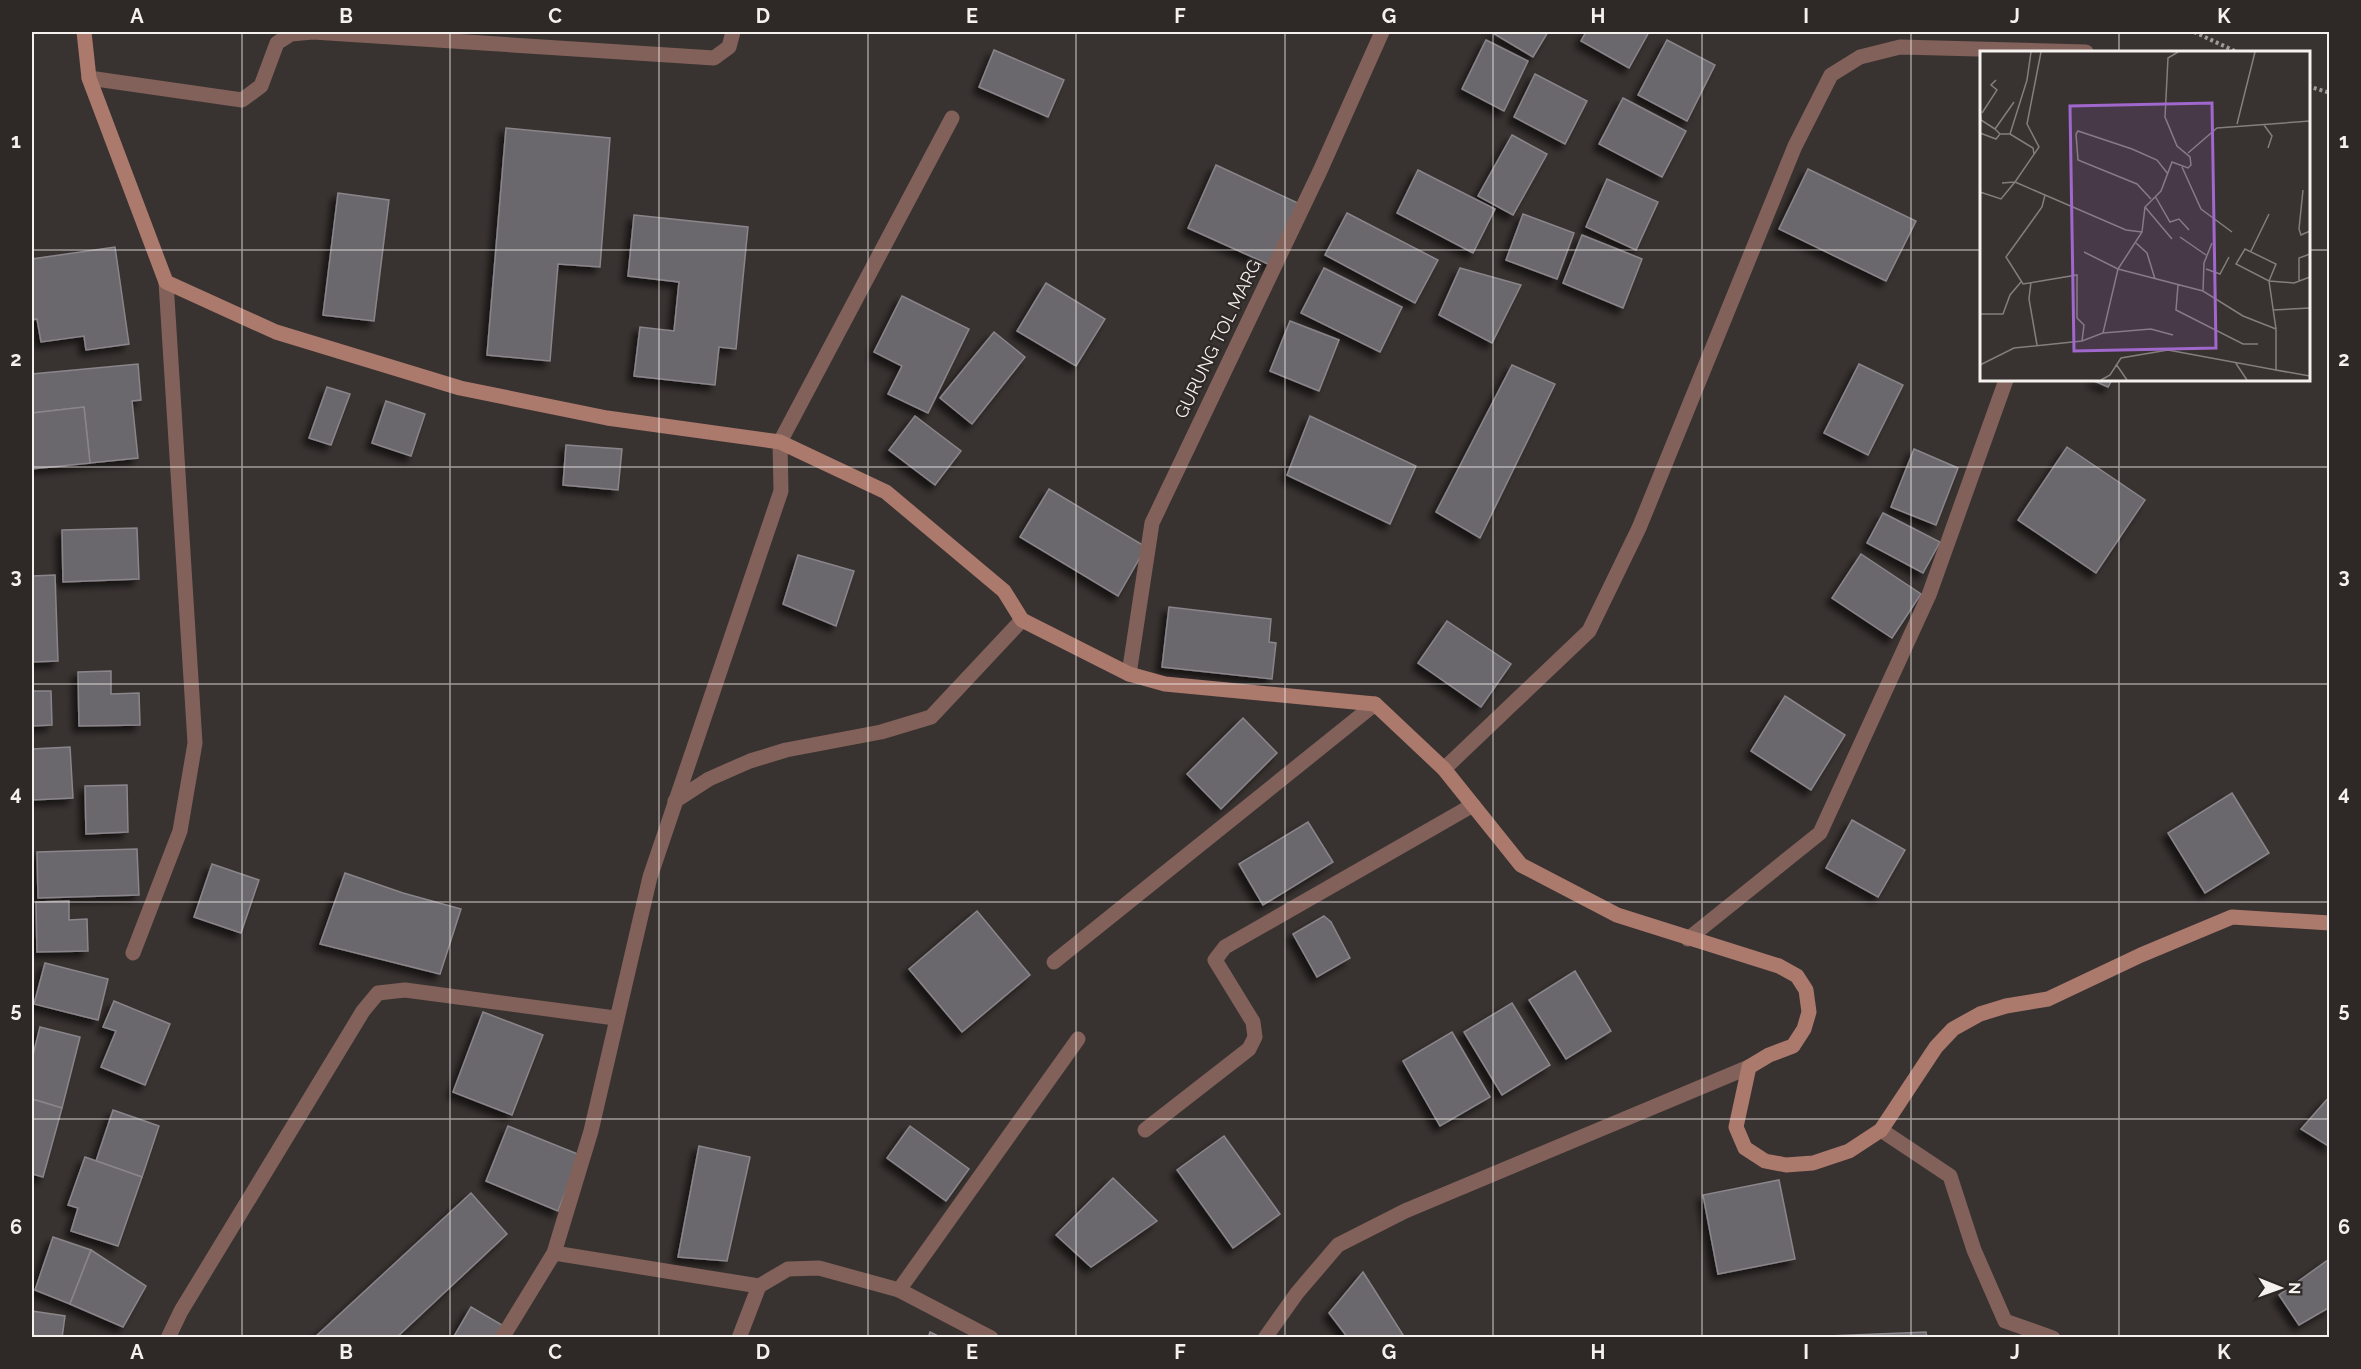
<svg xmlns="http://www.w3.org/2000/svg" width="2361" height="1369" viewBox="0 0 2361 1369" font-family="Raleway,sans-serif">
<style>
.building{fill:#6b676c;stroke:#89858a;stroke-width:1.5;filter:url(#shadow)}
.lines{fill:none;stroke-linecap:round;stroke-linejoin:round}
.path{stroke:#9f9a98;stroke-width:4;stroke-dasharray:3 3;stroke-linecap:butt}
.minor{stroke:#816159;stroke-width:15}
.secondary{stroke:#ac796d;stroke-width:15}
.grid{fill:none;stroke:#f5f1ef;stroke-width:1.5;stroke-opacity:0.55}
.labels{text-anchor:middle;stroke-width:4.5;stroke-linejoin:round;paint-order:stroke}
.street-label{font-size:18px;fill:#f5f1ef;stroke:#2e2826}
.inset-road{fill:none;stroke:#847e7c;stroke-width:1.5}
.view{fill:#a067cd;fill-opacity:0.15;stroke:#a067cd;stroke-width:3}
.inset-edge{fill:none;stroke:#f5f1ef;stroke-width:3}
.neatline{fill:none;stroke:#f5f1ef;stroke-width:2}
.grid-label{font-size:20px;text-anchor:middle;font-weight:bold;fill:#f5f1ef}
</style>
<defs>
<filter id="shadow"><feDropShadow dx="-5.5" dy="5.5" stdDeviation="3" flood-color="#0009"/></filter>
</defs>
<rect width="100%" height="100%" fill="#383230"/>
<!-- building -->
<g class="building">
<polygon points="1491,32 1548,32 1533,57"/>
<polygon points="1586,32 1649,32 1629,68 1581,41"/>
<polygon points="1486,40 1528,61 1504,111 1462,89"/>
<polygon points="1667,40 1715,65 1687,121 1638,95"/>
<polygon points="994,50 1064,80 1048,117 979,87"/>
<polygon points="1535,74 1587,101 1565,144 1514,117"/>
<polygon points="1623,98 1686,131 1662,177 1599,144"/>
<polygon points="506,128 610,138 600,267 558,264 550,361 487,355"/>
<polygon points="1512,135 1547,154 1513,215 1478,196"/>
<polygon points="1216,165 1298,203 1270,265 1188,228"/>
<polygon points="1808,169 1916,221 1886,281 1779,229"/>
<polygon points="1418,170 1495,209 1473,253 1397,213"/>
<polygon points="1607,179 1658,202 1636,250 1586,227"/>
<polygon points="338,193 389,200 374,321 323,315"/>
<polygon points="1347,213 1438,260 1415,303 1325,255"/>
<polygon points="1523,214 1574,233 1557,279 1506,260"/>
<polygon points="634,215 748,227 736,349 719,347 715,385 634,376 640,327 674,331 679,282 628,276"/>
<polygon points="1582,235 1642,259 1623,308 1563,283"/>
<polygon points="115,247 129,344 86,350 84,336 41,342 37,319 32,320 32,259"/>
<polygon points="1324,268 1402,307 1380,352 1301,313"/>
<polygon points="1460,268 1521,285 1492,343 1439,315"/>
<polygon points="1046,283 1105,319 1076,366 1017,331"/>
<polygon points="902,296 969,329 928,413 888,394 902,366 874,352"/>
<polygon points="1290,321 1339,340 1319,391 1270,371"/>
<polygon points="994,332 1025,357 972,424 940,398"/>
<polygon points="138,364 141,400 132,401 138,458 90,463 84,407 32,413 32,374"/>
<polygon points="1859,364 1903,385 1868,455 1824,433"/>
<polygon points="1512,365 1555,384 1480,538 1436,512"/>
<polygon points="2092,380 2112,380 2108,387"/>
<polygon points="327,387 350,394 331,445 309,438"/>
<polygon points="386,401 425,414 411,456 372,443"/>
<polygon points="84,407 90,463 32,469 32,413"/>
<polygon points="915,416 961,451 935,485 889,450"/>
<polygon points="1310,416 1416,466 1390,524 1287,475"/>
<polygon points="566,445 622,449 618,490 563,485"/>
<polygon points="2067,447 2145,500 2096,573 2018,520"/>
<polygon points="1914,449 1958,468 1936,525 1891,507"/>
<polygon points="1049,489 1146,547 1118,596 1020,537"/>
<polygon points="1883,513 1940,542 1923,573 1867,543"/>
<polygon points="137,528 139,579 63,582 62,530"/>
<polygon points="1861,554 1921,594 1892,638 1832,598"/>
<polygon points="798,555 854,571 836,626 783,604"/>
<polygon points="55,575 58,661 32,662 32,576"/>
<polygon points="1169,607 1271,619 1269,642 1276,643 1272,679 1162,667"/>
<polygon points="1447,621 1511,664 1481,707 1418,663"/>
<polygon points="111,671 111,694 139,693 140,725 79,726 78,672"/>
<polygon points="32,691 51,691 52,725 32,726"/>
<polygon points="1785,696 1845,735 1811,790 1751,751"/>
<polygon points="1243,718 1277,753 1221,809 1187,774"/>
<polygon points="70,747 73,798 32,800 32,749"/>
<polygon points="127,785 128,832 86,834 85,786"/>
<polygon points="2232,793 2269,853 2205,893 2168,833"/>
<polygon points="1852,820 1905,850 1878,897 1826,868"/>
<polygon points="1308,822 1333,862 1263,905 1239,864"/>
<polygon points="137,849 139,895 38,898 37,852"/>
<polygon points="212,864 259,880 241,933 194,917"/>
<polygon points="345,873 403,893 461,909 440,974 320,944"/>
<polygon points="69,901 69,920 87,919 88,951 37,952 36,902"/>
<polygon points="977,911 1030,975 962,1032 909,969"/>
<polygon points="1324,916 1331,922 1350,958 1317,977 1293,934"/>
<polygon points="45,963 108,979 98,1020 34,1004"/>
<polygon points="1575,971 1611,1031 1566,1059 1529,1000"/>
<polygon points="114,1001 170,1024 145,1085 101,1067 116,1031 103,1027"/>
<polygon points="1512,1003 1550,1065 1502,1095 1464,1032"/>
<polygon points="483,1012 543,1035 512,1115 453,1092"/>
<polygon points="40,1027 80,1037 62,1108 32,1099 32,1059"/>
<polygon points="1452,1032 1490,1097 1440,1126 1403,1061"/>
<polygon points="2330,1096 2330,1147 2301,1129"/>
<polygon points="32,1099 62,1108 43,1177 32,1174"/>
<polygon points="113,1110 159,1126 142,1177 96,1161"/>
<polygon points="508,1126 580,1155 558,1211 486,1181"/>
<polygon points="910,1126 969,1169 946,1201 887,1158"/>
<polygon points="1224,1136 1280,1214 1233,1248 1177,1170"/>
<polygon points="699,1146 750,1157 727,1261 678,1257"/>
<polygon points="85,1157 142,1177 118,1246 71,1231 78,1208 68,1205"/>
<polygon points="1113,1178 1157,1221 1091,1267 1056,1235"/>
<polygon points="1779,1180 1795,1259 1718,1274 1703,1195"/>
<polygon points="471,1193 507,1234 396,1338 314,1338"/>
<polygon points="53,1237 91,1250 70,1304 35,1290"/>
<polygon points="91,1250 146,1286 123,1327 70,1304"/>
<polygon points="2328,1260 2330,1307 2299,1325 2279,1295"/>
<polygon points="1363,1272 1405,1338 1348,1338 1329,1313"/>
<polygon points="471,1307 502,1325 495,1338 453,1338"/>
<polygon points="32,1311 65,1316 62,1338 32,1338"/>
<polygon points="930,1332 942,1338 928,1338"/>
<polygon points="1926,1332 1927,1338 1779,1338"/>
</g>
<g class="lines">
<!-- path -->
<g class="path">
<polyline points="2194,32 2237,52"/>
<polyline points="2308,86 2330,93"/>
</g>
<!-- minor -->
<g class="minor">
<polyline points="89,78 242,100 261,86 277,43 291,34 313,32 714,58 729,47 733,32"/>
<polyline points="1129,674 1152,523 1320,171 1382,32"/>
<polyline points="1444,769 1589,631 1639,528 1795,146 1831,75 1860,57 1900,47 2086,52"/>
<polyline points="675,801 709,779 750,761 786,750 881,732 931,717 1022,620"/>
<polyline points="1688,939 1820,833 1929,595 2006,380"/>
<polyline points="133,953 180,831 195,743 166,282"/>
<polyline points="1054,962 1375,704"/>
<polyline points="1145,1130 1249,1049 1255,1037 1253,1022 1215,960 1225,947 1473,805"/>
<polyline points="1881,1130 1950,1176 1974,1250 2005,1321 2053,1338"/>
<polyline points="554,1253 759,1286 788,1269 819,1268 899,1290 991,1338"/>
<polyline points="899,1290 1078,1039"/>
<polyline points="168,1338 181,1311 363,1011 378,993 405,990 615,1018"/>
<polyline points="502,1338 554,1253 591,1131 650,877 781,491 780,442 952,118"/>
<polyline points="739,1338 759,1286"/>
<polyline points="1265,1338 1297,1293 1338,1245 1405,1211 1749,1067"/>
</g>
<!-- secondary -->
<polyline class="secondary" points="84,32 89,78 166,282 276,332 460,388 607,418 780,442 886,492 1004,591 1022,620 1129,674 1165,684 1375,704 1444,769 1521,865 1617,915 1779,966 1797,976 1806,990 1809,1012 1804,1029 1793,1046 1769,1055 1749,1067 1736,1127 1745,1148 1765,1161 1786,1165 1813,1163 1849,1151 1881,1130 1936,1047 1953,1029 1980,1014 2006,1006 2048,999 2141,955 2232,917 2330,923"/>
</g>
<!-- grid -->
<path class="grid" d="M242,32V1338M450,32V1338M659,32V1338M868,32V1338M1076,32V1338M1285,32V1338M1493,32V1338M1702,32V1338M1911,32V1338M2119,32V52M32,250H1982M2308,250H2330M2119,380V1338M32,467H2330M32,684H2330M32,902H2330M32,1119H2330"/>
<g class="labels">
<!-- street labels -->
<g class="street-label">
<text transform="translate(1218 339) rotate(-64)" y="6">GURUNG TOL MARG</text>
</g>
</g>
<!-- overview -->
<g transform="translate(1980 51)">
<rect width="330" height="330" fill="#383230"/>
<path class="inset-road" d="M0,60L1,69L15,78M2,62L17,39L11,34L16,29M257,73L275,1M284,74L292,85L288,97M0,82L16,88L20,83H30L47,29L51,1M20,83L15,78L34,51M30,83L53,97L54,103M208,102L237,77L330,70M202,116L221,158L252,181M22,132L35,131L59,96L47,73L61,1M323,139L319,178L321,184L330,180M0,141L21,148L35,131L65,144L62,156L26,206L43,233L97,224V267L104,274L102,290M65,144L146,179L162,181M175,145L190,171L199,168L209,179M171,148L157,133L98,109L96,83L98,80L152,98L177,109L188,123M165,156L192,188M200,186L226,204M156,192L167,202L175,228M271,200L289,163M104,201L138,218L223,240L263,265L296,278M226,218L240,223L249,206M330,226L314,232L289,230L256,213L265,198L296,213L289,230L296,278V319L330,325M319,230V207L330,203M51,231L49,248L57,294M198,234L196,259L263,293H278M223,240L224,212L232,192M293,259L330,257M0,263H23L30,244L41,231M123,282L171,278L193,284M255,311L267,329M136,313L147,329M0,314L34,297L102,290L123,282L138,218L162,181L165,156L181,140L192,111L208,117L211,114L210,106L197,95L185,66L188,7L198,1M121,329L130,324L141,307L188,299L296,319"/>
<path class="view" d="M232,52L236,297L94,300L90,55Z"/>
<rect width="330" height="330" class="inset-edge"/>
</g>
<!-- border -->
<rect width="2361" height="1369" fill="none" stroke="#2e2826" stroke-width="66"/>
<!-- north arrow -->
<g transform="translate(2280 1288) rotate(91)" stroke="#2e2826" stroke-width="4.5" paint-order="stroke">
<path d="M0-4.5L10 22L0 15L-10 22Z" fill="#f5f1ef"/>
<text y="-9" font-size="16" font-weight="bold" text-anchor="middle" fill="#f5f1ef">N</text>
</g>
<rect x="33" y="33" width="2295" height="1303" class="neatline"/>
<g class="grid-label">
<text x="137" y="23">A</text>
<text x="346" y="23">B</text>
<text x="555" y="23">C</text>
<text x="763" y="23">D</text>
<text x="972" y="23">E</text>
<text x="1180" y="23">F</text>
<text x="1389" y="23">G</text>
<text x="1598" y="23">H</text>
<text x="1806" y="23">I</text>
<text x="2015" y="23">J</text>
<text x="2224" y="23">K</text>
<text x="16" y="148">1</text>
<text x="2344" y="148">1</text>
<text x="16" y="366">2</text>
<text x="2344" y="366">2</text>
<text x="16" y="583">3</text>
<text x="2344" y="583">3</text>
<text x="16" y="800">4</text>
<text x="2344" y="800">4</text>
<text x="16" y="1017">5</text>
<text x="2344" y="1017">5</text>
<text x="16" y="1234">6</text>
<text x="2344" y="1234">6</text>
<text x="137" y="1359">A</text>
<text x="346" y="1359">B</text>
<text x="555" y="1359">C</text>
<text x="763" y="1359">D</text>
<text x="972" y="1359">E</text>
<text x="1180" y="1359">F</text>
<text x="1389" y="1359">G</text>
<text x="1598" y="1359">H</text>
<text x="1806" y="1359">I</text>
<text x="2015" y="1359">J</text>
<text x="2224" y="1359">K</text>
</g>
</svg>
